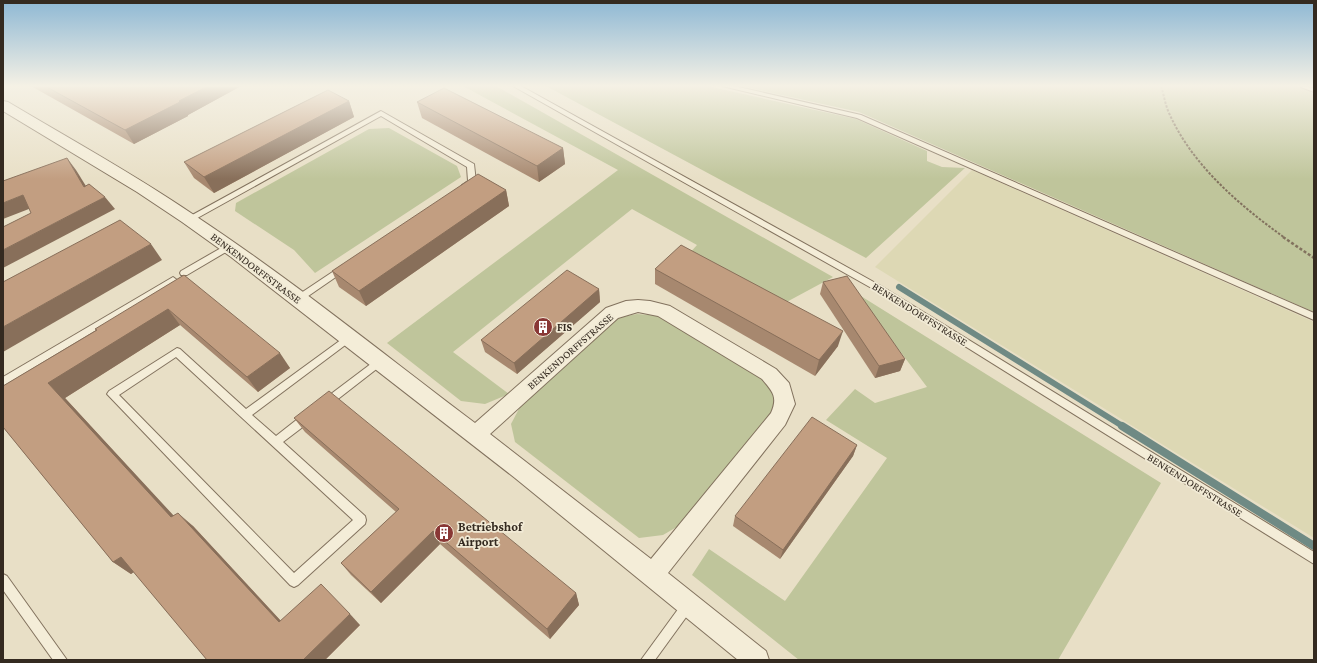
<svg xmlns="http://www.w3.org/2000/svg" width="1317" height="663" viewBox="0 0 1317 663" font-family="'Crimson Pro',serif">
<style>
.farmland{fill:#ddd8b4}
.green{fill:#bfc59b}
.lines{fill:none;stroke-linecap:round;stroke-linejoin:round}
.stream-far1{stroke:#6f8a84;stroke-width:6}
.stream{stroke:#6f8a84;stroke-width:8}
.service-casing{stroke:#82725e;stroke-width:2}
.minor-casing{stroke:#82725e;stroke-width:2}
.path-far1{stroke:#82725e;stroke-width:2;stroke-dasharray:2.5 1.5;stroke-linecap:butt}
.path{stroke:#82725e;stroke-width:2.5;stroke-dasharray:3 2;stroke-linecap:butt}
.service{fill:#f4edd8;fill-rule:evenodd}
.minor{fill:#f4edd8;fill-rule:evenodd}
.wall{fill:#a7886f}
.shaded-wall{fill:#886f5a}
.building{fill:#c29e81;stroke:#886f5a}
.labels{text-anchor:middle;stroke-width:3.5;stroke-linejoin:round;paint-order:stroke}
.street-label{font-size:11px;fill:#342a20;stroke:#f1ead5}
.poi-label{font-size:11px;font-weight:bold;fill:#342a20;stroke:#f1ead5;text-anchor:start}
.near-poi-label{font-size:13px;font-weight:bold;fill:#342a20;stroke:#f1ead5;text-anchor:start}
</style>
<rect width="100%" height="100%" fill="#e8dfc6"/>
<!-- farmland -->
<polygon class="farmland" points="972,170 1314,322 1314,538 875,267"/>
<!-- green -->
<g class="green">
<polygon points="463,86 496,86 833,277 781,305 688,255 697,245 632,209 453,352 509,394 485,404 461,401 387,343 618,170"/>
<polygon points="546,86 707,86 856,119 927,151 927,161 942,167 965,168 866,258"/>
<polygon points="741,86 1295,86 1309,90 1314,95 1314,312 859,112"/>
<polygon points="389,128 457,166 461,177 315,273 294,250 235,211 236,203 369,129"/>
<polygon points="856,293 1161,483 1058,660 799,660 692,575 709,549 785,601 887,458 826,420 855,389 875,403 927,387"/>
<polygon points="637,314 660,316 763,379 775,398 772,417 687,521 663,535 639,538 515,442 511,424 522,403 617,318"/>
</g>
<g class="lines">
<!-- stream-far1 -->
<polyline class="stream-far1" points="899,287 1124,427"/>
<!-- stream -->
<polyline class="stream" points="1122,426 1314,546"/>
<!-- service casing -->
<g class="service-casing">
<g id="service">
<polygon points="513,86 521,86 881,286 1314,552 1314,564 875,290"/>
<polygon points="722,86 734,86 861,115 1314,313 1314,320 857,118"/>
<polygon points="1300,86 1314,88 1314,92 1301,87"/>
<path d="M381,111L474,164L476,182C473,186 467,190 462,189V185L468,181L467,167L381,116L192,221L189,222L185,219Z"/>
<polygon points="228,244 232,247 231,249 187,275 181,275 180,273 181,271"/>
<polygon points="343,265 346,266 347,268 346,270 301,301 295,301 294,299 295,297"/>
<polygon points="173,277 177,280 176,282 3,386 3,377"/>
<path d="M349,334L352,336L354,338L352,340L252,415L276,436L304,414L308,413L312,414L313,417L312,420L283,442L365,516L366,520L365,524L298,585L294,587L290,585L107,394L109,391L177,348L180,349L246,409ZM176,357L353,520L294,573L119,395Z"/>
<polygon points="380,357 383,358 385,361 383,364 329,406 326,407 323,406 321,403 323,400"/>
<polygon points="3,574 7,576 67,660 53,660 3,590"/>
<polygon points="688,599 692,601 694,605 692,609 655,660 641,660 684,601"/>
</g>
</g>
<!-- minor casing -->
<g class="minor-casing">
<path id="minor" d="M3,101L8,102C70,139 134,174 194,215C291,279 382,353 475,423L606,308L626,301L638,300L650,301L670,306L776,369L789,383L795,404L785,425L668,573L766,651L769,660H738L515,478L231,257L182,222L137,192L3,111ZM638,312L658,316L762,379C773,392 778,397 771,413L651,559L490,434L618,318Z"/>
</g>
<!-- path-far1 -->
<path class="path-far1" d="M1161,86C1164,95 1165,104 1169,113C1192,165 1239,205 1285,238"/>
<!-- path -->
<polyline class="path" points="1283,237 1314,258"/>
<!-- service -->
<use href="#service" class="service"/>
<!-- minor -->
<use href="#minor" class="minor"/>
</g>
<!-- wall -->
<g class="wall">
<polygon points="31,86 241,86 188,115 188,116 134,144"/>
<polygon points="349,101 354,117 214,193 194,178 184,162"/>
<polygon points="417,102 563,148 565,164 539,182 422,118"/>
<polygon points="506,190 509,206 366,306 339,287 332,271"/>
<polygon points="655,269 838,346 815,376 655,284"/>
<polygon points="184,275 290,368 258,392 180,325 65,398 173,516 193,526 281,621 360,625 325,660 207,660 134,572 131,574 113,562 3,427 96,330"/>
<polygon points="823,282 905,359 900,371 875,378 820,294"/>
<polygon points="599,289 600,302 517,374 485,352 481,340"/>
<polygon points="294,418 576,593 579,605 550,639 440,544 381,603 351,575 341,563 396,512 305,432"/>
<polygon points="857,445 853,456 780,559 733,526 735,516"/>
</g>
<!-- shaded-wall -->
<g class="shaded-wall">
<polygon points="208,86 241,86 188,115 188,116 134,144 125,130"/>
<polygon points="349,101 354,117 214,193 204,177"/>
<polygon points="563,148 565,164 539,182 537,166"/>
<polygon points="67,158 76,170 94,199 84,187"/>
<polygon points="506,190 509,206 366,306 359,291"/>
<polygon points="23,195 34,207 3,219 3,203"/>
<polygon points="105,197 115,209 3,268 3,250"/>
<polygon points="151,244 162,260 3,352 3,327"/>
<polygon points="599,289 600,302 517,374 514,363"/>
<polygon points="168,309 180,325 65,398 187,530 171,517 48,383"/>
<polygon points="843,331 838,346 815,376 819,360"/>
<polygon points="280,353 290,368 258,392 247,377"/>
<polygon points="905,359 900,371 875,378 879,366"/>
<polygon points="857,445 853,456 780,559 783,550"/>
<polygon points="178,513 193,526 292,633 279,622"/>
<polygon points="433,531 440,544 381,603 371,592"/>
<polygon points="121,557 138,569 131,574 113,562"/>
<polygon points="576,593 579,605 550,639 547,629"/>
<polygon points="350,614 360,625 325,660 303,660"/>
</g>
<!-- building -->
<g class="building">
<polygon points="45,86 208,86 179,101 180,102 125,130"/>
<polygon points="444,88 563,148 537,166 417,102"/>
<polygon points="328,90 349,101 204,177 184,162"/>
<polygon points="67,158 84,187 89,184 105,197 3,250 3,227 31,213 23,195 3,203 3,181"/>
<polygon points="478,174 506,190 359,291 332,271"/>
<polygon points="120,220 151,244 3,327 3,282"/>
<polygon points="681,245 843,331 819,360 655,269"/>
<polygon points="567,270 599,289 514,363 481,340"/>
<polygon points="184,275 280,353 247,377 168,309 48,383 171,517 178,513 279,622 321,584 350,614 303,660 207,660 121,557 113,562 3,427 3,386 97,330 95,329"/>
<polygon points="847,276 905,359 879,366 823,282"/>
<polygon points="329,391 576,593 547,629 433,531 371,592 341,563 399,509 294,418"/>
<polygon points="812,417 857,445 783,550 735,516"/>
</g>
<!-- sky -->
<linearGradient id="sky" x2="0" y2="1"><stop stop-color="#8eb8d4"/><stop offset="0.48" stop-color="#f5f1e5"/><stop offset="1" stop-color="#f5f1e5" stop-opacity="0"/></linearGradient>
<rect width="1317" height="179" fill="url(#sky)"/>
<!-- icons -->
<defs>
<g id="building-disc" transform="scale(1)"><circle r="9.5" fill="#893735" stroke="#f1ead5"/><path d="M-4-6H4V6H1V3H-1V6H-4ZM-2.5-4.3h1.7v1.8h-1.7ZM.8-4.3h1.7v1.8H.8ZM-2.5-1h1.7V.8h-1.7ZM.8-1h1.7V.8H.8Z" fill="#fff"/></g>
</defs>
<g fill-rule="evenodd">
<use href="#building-disc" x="543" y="327"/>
<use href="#building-disc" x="444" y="533"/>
</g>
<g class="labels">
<!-- street labels -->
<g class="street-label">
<text transform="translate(256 268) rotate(37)" y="4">BENKENDORFFSTRASSE</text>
<text transform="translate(920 314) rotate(32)" y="4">BENKENDORFFSTRASSE</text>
<text transform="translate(570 351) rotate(-41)" y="4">BENKENDORFFSTRASSE</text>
<text transform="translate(1195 485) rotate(32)" y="4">BENKENDORFFSTRASSE</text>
</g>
<!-- poi labels -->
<g class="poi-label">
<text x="557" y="331">FIS</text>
</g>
<!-- near-poi labels -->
<g class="near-poi-label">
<text x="458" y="531">Betriebshof<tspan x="458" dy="15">Airport</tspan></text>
</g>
</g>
<!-- border -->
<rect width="1317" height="663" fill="none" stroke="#342a20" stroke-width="8"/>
</svg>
